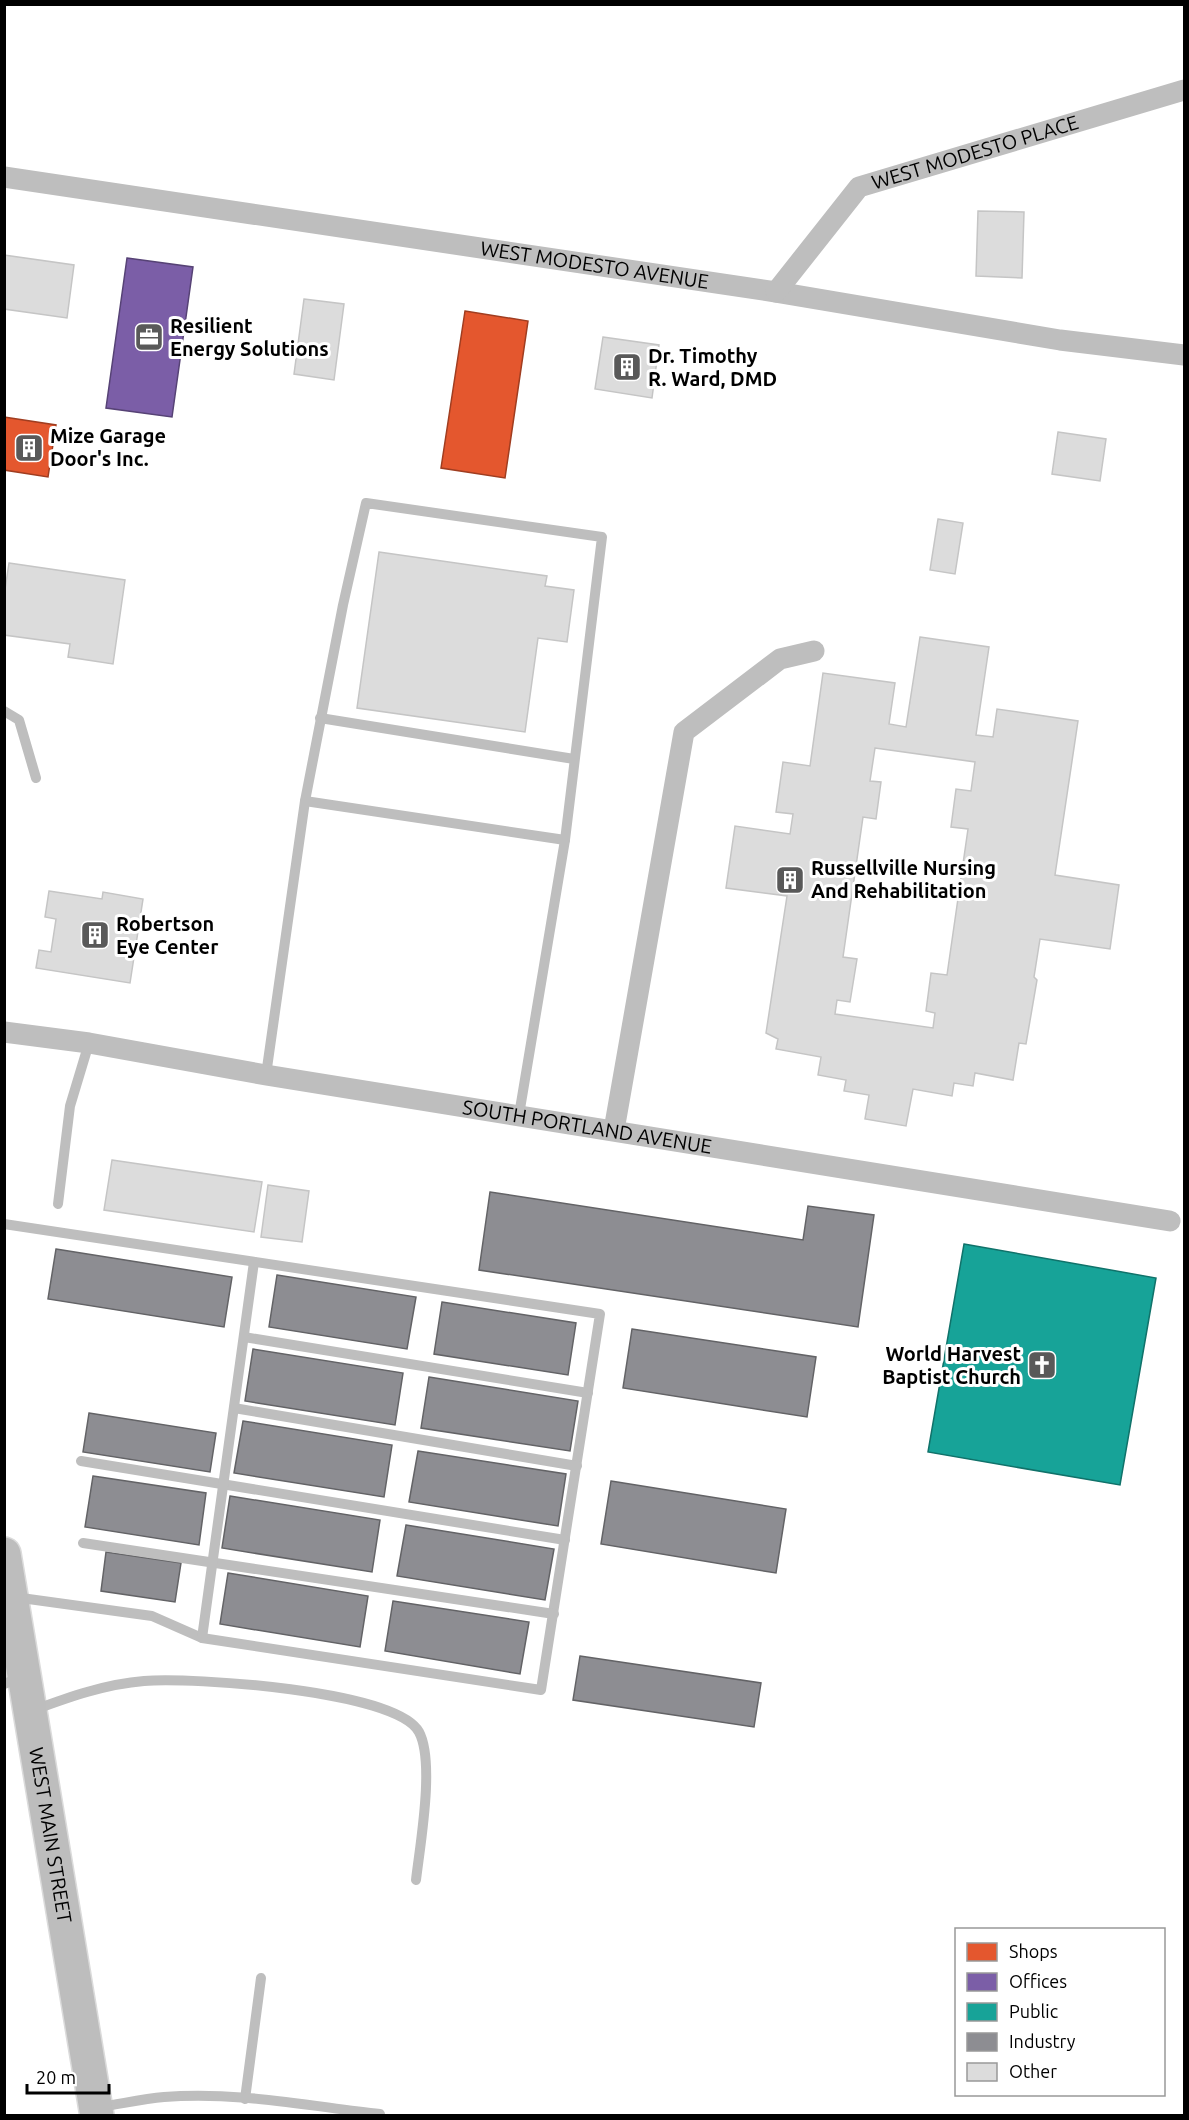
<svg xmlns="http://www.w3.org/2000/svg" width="1189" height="2120" viewBox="0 0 1189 2120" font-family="Ubuntu,sans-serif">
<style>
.shops{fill:#e4572e;stroke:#a03d20;stroke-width:1.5}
.offices{fill:#7b5ea7;stroke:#564275;stroke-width:1.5}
.public{fill:#17a398;stroke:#10726a;stroke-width:1.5}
.industry{fill:#8d8d92;stroke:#636366;stroke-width:1.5}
.building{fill:#dcdcdc;stroke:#c5c5c5;stroke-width:1.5;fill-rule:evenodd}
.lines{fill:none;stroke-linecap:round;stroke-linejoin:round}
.primary-casing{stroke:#dbdbdb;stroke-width:36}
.lane{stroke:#bebebe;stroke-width:10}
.street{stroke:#bebebe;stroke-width:21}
.primary{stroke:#bdbdbd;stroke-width:33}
.labels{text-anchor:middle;stroke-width:6;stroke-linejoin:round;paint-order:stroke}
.street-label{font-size:20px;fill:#000;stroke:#fff}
.poi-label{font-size:20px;font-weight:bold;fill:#000;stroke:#fff;text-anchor:start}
</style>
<rect width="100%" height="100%" fill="#fff"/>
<!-- shops -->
<g class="shops">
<polygon points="465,311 528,321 505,478 441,468"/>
<polygon points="4,417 56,425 48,477 4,470"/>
</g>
<!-- offices -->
<polygon class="offices" points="127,258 193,267 172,417 106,408"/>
<!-- public -->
<polygon class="public" points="964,1244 1156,1278 1120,1485 928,1452"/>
<!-- industry -->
<g class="industry">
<polygon points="490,1192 803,1240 808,1206 874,1215 858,1327 479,1270"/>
<polygon points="56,1249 232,1277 224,1327 48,1299"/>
<polygon points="277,1275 416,1297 407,1349 269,1327"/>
<polygon points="442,1302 576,1323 568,1375 434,1354"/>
<polygon points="632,1329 816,1357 807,1417 623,1388"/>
<polygon points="253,1349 403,1373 395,1425 245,1401"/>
<polygon points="429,1377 578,1401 570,1451 421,1428"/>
<polygon points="89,1413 216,1433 210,1472 83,1452"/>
<polygon points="243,1421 392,1445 384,1497 234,1473"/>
<polygon points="418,1451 566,1474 558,1526 409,1502"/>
<polygon points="93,1476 206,1493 199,1545 85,1527"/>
<polygon points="611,1481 786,1509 776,1573 601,1544"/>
<polygon points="230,1496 380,1520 372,1572 222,1548"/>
<polygon points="406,1525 554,1549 545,1600 397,1576"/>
<polygon points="106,1552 181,1563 175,1602 101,1591"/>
<polygon points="228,1573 368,1596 360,1647 220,1624"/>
<polygon points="393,1601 529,1622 520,1674 385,1651"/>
<polygon points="580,1656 761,1683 754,1727 573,1700"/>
</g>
<!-- building -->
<g class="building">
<polygon points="978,211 1024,212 1022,278 976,276"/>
<polygon points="4,255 74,265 67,318 4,309"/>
<polygon points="304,299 344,304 334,380 294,374"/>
<polygon points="603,337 659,345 652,398 595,389"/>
<polygon points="1058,432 1106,439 1100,481 1052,474"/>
<polygon points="938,519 963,523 955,574 930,570"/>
<polygon points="379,552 547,576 545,586 574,590 567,642 538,638 525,732 357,708"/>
<polygon points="9,563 125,580 113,664 68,657 70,644 4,635 4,596"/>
<path d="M920,637L989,647L976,735L993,737L997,709L1078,721L1055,875L1119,885L1110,949L1040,939L1034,977L1037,980L1026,1044L1019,1043L1013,1080L975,1073L973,1086L954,1083L952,1096L913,1089L906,1126L865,1119L869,1095L844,1091L846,1080L818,1075L821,1057L776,1049L778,1039L766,1033L787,896L726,888L735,826L790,834L793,814L776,812L783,762L810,766L823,673L895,683L889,724L906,727ZM875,748L975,762L971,791L956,789L951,827L968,829L947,975L931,973L926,1011L935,1013L933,1028L835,1014L837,1000L850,1002L857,959L843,957L863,817L876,819L881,782L870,781Z"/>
<polygon points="49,891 102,899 103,892 143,899 130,983 36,968 39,950 51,952 56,919 45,917"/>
<polygon points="112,1160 262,1182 254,1232 104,1210"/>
<polygon points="268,1185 309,1191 302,1242 261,1237"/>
</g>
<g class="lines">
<!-- primary casing -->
<g class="primary-casing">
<g id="primary">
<path id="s4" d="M4,1554L97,2116"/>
</g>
</g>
<!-- lane -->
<g class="lane">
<polyline points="4,711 19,720 36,778"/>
<polyline points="320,718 574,759"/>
<polyline points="305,801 565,840"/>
<polyline points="266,1075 305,801 343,605 366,503 602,537 565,840 519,1115"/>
<polyline points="58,1204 70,1106 89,1043"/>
<polyline points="4,1224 600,1314 541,1690 202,1638 152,1616 14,1597"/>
<polyline points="244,1337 588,1393"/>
<polyline points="234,1408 577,1466"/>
<polyline points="81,1461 565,1540"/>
<polyline points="83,1543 554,1614"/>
<polyline points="202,1638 254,1262"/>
<polyline points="4,1684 22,1677"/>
<path d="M34,1710C69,1697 106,1684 144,1681C191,1677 396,1690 419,1732C435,1762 420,1845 416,1880"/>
<polyline points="245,2099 261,1978"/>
<path d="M100,2107C121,2104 142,2099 164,2097C235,2091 309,2106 380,2114"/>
</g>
<!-- street -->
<g class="street">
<path id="s1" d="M4,177L776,292L1060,340L1184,355"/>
<path id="s2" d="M776,292L859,187L1184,90"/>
<path id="s3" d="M4,1032L89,1043L266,1075L1170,1221"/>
<polyline points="614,1130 684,732 780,659 814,651"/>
</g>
<!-- primary -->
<use href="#primary" class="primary"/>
</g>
<!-- icons -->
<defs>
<g id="office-square" transform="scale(1.5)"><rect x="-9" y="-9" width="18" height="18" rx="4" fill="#595959" stroke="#fff"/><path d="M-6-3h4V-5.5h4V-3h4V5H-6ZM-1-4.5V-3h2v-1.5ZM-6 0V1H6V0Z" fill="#fff"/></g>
<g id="building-square" transform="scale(1.5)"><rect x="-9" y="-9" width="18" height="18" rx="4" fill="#595959" stroke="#fff"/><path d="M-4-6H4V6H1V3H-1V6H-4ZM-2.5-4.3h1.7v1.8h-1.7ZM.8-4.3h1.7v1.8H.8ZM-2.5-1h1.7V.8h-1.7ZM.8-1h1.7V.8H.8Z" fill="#fff"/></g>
<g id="church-square" transform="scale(1.5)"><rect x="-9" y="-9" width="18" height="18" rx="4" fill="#595959" stroke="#fff"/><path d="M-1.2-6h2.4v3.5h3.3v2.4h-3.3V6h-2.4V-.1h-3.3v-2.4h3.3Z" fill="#fff"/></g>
</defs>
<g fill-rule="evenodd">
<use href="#office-square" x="149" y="337"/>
<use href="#building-square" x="627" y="367"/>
<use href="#building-square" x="29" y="448"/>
<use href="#building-square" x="790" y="880"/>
<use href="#building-square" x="95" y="935"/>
<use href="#church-square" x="1042" y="1365"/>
</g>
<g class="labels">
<!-- street labels -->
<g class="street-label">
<text dy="7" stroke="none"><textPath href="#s2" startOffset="255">WEST MODESTO PLACE</textPath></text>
<text dy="7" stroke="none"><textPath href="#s1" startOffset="597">WEST MODESTO AVENUE</textPath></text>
<text dy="7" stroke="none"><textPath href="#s3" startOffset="591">SOUTH PORTLAND AVENUE</textPath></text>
<text dy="7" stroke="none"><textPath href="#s4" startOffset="285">WEST MAIN STREET</textPath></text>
</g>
<!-- poi labels -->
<g class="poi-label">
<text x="170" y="333">Resilient<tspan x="170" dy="23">Energy Solutions</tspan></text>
<text x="648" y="363">Dr. Timothy<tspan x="648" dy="23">R. Ward, DMD</tspan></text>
<text x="50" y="443">Mize Garage<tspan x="50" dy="23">Door's Inc.</tspan></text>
<text x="811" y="875">Russellville Nursing<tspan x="811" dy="23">And Rehabilitation</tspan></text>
<text x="116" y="931">Robertson<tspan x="116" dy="23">Eye Center</tspan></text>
<text x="1021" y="1361" text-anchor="end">World Harvest<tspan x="1021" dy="23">Baptist Church</tspan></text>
</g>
</g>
<!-- border -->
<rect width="1189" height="2120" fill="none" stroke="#000000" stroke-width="12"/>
<!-- legend -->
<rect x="955" y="1928" width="210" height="168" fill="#ffffff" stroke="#999999" stroke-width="1.5"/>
<rect x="967" y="1943" width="30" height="18" fill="#e4572e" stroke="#999999" stroke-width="1.5"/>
<text x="1009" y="1958" font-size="18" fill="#000000">Shops</text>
<rect x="967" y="1973" width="30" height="18" fill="#7b5ea7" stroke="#999999" stroke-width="1.5"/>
<text x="1009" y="1988" font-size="18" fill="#000000">Offices</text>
<rect x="967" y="2003" width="30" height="18" fill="#17a398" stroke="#999999" stroke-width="1.5"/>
<text x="1009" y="2018" font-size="18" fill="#000000">Public</text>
<rect x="967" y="2033" width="30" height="18" fill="#8d8d92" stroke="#999999" stroke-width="1.5"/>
<text x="1009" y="2048" font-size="18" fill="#000000">Industry</text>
<rect x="967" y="2063" width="30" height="18" fill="#dcdcdc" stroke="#999999" stroke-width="1.5"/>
<text x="1009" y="2078" font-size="18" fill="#000000">Other</text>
<!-- scale -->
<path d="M27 2084v9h82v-9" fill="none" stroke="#000000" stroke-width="3"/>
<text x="36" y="2084" font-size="18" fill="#000000" stroke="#ffffff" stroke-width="4.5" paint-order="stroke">20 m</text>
</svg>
